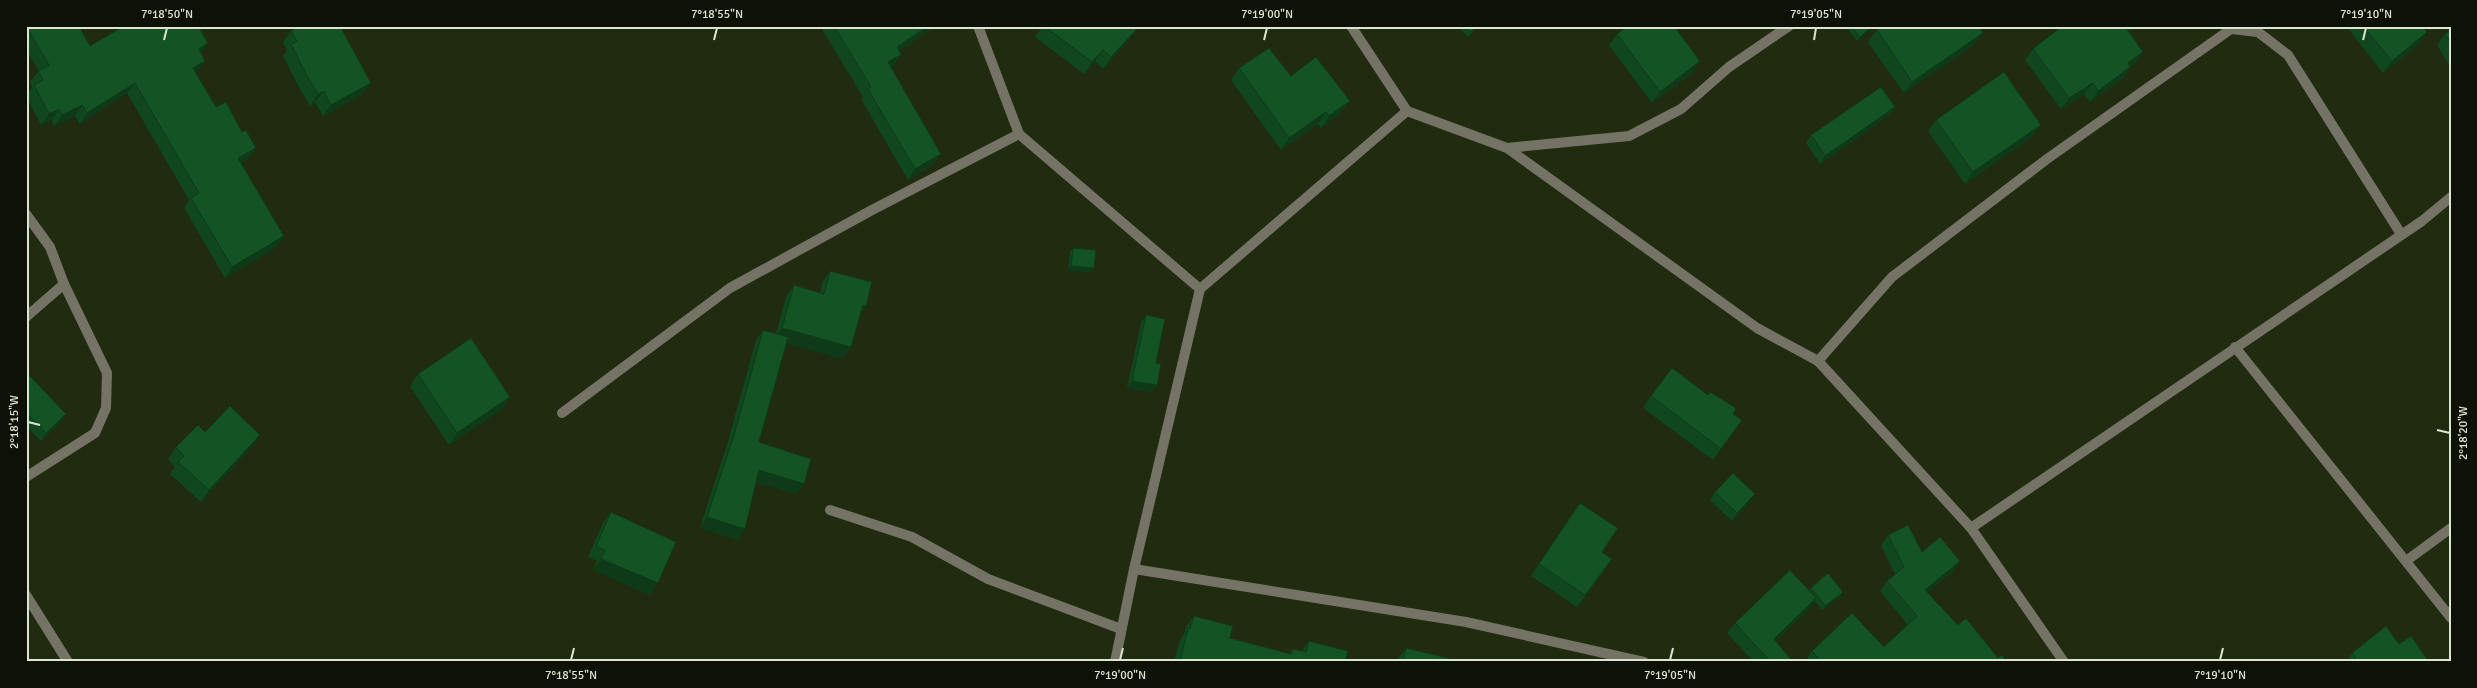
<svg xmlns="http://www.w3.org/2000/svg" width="2477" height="688" viewBox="0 0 2477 688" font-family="Signika,sans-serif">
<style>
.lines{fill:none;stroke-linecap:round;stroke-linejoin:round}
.street{stroke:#747365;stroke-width:10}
.wall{fill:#11471f}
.shaded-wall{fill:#0e3a19}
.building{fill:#145324;stroke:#0e3a19}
.ticks{fill:none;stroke:#dce4d3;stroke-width:2}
.neatline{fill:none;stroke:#dce4d3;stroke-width:2}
.ticks-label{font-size:12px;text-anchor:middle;fill:#dce4d3}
</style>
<rect width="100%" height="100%" fill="#202b10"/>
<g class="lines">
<!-- street -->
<g class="street">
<polyline points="978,26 1019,134 1200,289"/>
<polyline points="1351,26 1407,111 1507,148 1757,328 1818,361 1971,528 2064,662"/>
<polyline points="1507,148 1629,136 1681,109 1729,67 1789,26"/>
<polyline points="26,214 50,247 64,284 107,373 106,408 95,433 26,477"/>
<polyline points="26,317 64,284"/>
<polyline points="2235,347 2451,618"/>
<polyline points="1818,361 1892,277 2047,159 2231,29 2258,32 2288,55 2401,234"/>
<polyline points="562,413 730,288 872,210 1019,134"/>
<polyline points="830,510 912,537 988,579 1121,629"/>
<polyline points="1971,528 2422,221 2451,197"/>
<polyline points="2406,561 2451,528"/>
<polyline points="1134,569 1466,622 1644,662"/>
<polyline points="26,595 68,662"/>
<polyline points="1115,662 1134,569 1200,289 1407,111"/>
</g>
</g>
<!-- wall -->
<g class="wall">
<polygon points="26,26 90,46 201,53 198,71 196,73 216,107 242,132 256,148 248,159 241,163 284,236 277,247 225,278 184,208 189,200 127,93 80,124 75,116 54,126 52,120 41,125 26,96 32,87 30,82 39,71 26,49"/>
<polygon points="820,26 934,26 932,29 899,51 901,55 894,65 890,67 934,164 908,180 861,99 863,97"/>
<polygon points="1043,26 1134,26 1137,29 1128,40 1103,69 1095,61 1084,74 1035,37"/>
<polygon points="1457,26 1478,26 1468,37"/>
<polygon points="1845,26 1874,26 1872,28 1857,41"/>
<polygon points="2062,26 2136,26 2129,32 2143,52 2135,63 2130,67 2122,79 2090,102 2084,94 2061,109 2025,60 2033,49"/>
<polygon points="2346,26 2422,26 2419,44 2383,73"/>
<polygon points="1877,30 1975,44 1904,93 1868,42"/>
<polygon points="2451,30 2451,68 2437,45 2445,34"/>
<polygon points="291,31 363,94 323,116 315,102 310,106 299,87 283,56 287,50 283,42"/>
<polygon points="1617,34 1692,73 1652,103 1609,45"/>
<polygon points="1239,68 1341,112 1321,128 1318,124 1281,150 1231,80"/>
<polygon points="1895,107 1889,115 1820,164 1806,143 1811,135"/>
<polygon points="1936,120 2033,136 1965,184 1928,131"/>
<polygon points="1073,248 1091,272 1068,270 1070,252"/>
<polygon points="830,271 866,306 860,315 843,359 787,343 759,442 796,494 756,482 738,540 700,528 727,445 756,340 763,330 776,334 786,297 794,285 820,293 822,283"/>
<polygon points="1146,315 1152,392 1127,388 1141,323"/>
<polygon points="26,374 60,422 41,441 26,426"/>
<polygon points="418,374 502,409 449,445 410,386"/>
<polygon points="1651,396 1733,414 1742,420 1713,460 1643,408"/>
<polygon points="205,432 252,446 201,502 170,474 175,467 168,459 176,447"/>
<polygon points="1715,492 1749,502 1732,521 1710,500"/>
<polygon points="611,512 650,595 593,570 597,561 588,557 603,523"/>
<polygon points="1572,514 1602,552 1604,571 1577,607 1531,576"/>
<polygon points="1888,535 1922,552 1953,571 1927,592 1958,625 1998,658 2007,662 1805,662 1812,651 1884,647 1908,625 1880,591 1887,581 1895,574 1881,546"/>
<polygon points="1811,588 1843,592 1840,596 1822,610 1815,601 1809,609 1775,641 1793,662 1754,662 1727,633 1735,623 1809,590"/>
<polygon points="1194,616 1230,638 1289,653 1293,649 1302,651 1309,641 1345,662 1174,662 1180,640 1184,634 1186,627"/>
<polygon points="2399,644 2429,662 2346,662 2352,653"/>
<polygon points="1406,648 1452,662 1398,662 1398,659"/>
</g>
<!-- shaded-wall -->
<g class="shaded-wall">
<polygon points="928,26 934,26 932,29 889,58 897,47"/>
<polygon points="1872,26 1874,26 1872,28 1857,41 1860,37"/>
<polygon points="2130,26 2136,26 2119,41 2127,29"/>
<polygon points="1137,29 1128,40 1103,69 1111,57"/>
<polygon points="2427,32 2419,44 2383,73 2392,61"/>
<polygon points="1983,33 1975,44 1904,93 1912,82"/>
<polygon points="208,43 201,54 199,49"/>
<polygon points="1103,50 1095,61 1084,74 1092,62"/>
<polygon points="2143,52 2135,63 2119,75 2128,63"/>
<polygon points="901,55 894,65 880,73 888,62"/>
<polygon points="205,61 198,71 186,79 193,68"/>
<polygon points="1700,61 1692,73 1652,103 1660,92"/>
<polygon points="2130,67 2122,79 2090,102 2098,91"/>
<polygon points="135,83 127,93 80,124 87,113"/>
<polygon points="371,83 363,94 323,116 331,105"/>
<polygon points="2093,83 2084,94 2061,109 2069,98"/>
<polygon points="324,91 315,102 310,106 318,94"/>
<polygon points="1350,101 1341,112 1321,128 1329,116"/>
<polygon points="82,105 75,116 54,126 62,115"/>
<polygon points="1895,107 1889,115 1820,164 1825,156"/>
<polygon points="59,109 52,120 41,125 49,114"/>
<polygon points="1326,112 1318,124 1281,150 1289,138"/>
<polygon points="2041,125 2033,136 1965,184 1973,172"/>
<polygon points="256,148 248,159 231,168 238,158"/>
<polygon points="941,154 934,164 908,180 915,169"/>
<polygon points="284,236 277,247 225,278 232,267"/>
<polygon points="1071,266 1094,268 1091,272 1068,270"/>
<polygon points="863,305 866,306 858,318"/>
<polygon points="782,328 851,347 843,359 774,340"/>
<polygon points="1132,381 1157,385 1152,392 1127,388"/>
<polygon points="510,397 502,409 449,445 457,433"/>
<polygon points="66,414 60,422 41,441 46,433"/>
<polygon points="260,435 252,446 201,502 209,490"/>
<polygon points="759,470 804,484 796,494 751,480"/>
<polygon points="1755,494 1749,502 1732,521 1737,513"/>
<polygon points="707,517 745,529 738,540 700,528"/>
<polygon points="601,559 658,583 650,595 593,570"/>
<polygon points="1960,561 1953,571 1918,600 1925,590"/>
<polygon points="1843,592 1840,596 1822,610 1825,606"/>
<polygon points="1816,598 1809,609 1766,649 1774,639"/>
</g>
<!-- building -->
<g class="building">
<polygon points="26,26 79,26 90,46 124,26 198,26 208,43 199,49 205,61 193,68 216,107 226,102 242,132 246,130 256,148 238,158 284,236 232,267 191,198 199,193 135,83 87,113 82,105 62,115 59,109 49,114 34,85 43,80 38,71 49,65 29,31 26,32"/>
<polygon points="299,26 340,26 371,83 331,105 324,91 318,94 307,76 291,44 297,41 291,31"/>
<polygon points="834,26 928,26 897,47 901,55 888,62 941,154 915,169 868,89 871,87"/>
<polygon points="1044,26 1134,26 1137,29 1111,57 1103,50 1092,62"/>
<polygon points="1464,26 1477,26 1471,32"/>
<polygon points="1627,26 1674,26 1700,61 1660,92 1617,34"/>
<polygon points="1851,26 1872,26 1860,37"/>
<polygon points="1882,26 1978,26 1983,33 1912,82 1877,30"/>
<polygon points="2062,26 2130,26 2127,29 2143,52 2128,63 2130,67 2098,91 2093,83 2069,98 2033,49"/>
<polygon points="2363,26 2422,26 2427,32 2392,61"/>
<polygon points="2451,30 2451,43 2445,34"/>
<polygon points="1269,48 1291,76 1316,57 1350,101 1329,116 1326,112 1289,138 1239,68"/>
<polygon points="2004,72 2041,125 1973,172 1936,120"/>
<polygon points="1881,87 1895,107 1825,156 1811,135"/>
<polygon points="1073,248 1096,250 1094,268 1071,266"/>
<polygon points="830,271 872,282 866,306 863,305 851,347 782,328 794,285 824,294"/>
<polygon points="1146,315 1165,319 1156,363 1161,364 1157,385 1132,381"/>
<polygon points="763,330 788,337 759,442 811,459 804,484 759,470 745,529 707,517 734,435"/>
<polygon points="471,338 510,397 457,433 418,374"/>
<polygon points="1672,368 1708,395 1710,392 1736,408 1733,414 1742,420 1721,449 1651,396"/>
<polygon points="27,373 66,414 46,433 26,412 26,374"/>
<polygon points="230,406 260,435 209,490 178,462 184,456 176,447 198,425 205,432"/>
<polygon points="1733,473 1755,494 1737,513 1715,492"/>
<polygon points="1580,503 1618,528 1602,552 1612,559 1585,595 1539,564"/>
<polygon points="611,512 676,542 658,583 601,559 605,550 596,546"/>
<polygon points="1908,525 1922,552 1940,537 1960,561 1925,590 1958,625 1966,618 1998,658 2002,655 2007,662 1938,662 1936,659 1933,662 1822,662 1812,651 1852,613 1884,647 1917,616 1887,581 1904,567 1888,535"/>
<polygon points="1790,570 1816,598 1774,639 1793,662 1771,662 1735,623"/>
<polygon points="1828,573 1843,592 1825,606 1811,588"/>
<polygon points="1194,616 1233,626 1230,638 1291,654 1293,649 1306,652 1309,641 1348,651 1345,662 1180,662 1188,628 1190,629"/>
<polygon points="2386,626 2399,644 2411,636 2429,662 2359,662 2352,653"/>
<polygon points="1406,648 1452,659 1452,662 1403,662"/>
</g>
<!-- ticks -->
<path class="ticks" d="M164,40L167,28M714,40L717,28M1264,40L1267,28M1814,40L1816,28M2363,40L2366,28M28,422L40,425M2437,430L2450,433M571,660L574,648M1120,660L1123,648M1670,660L1673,648M2220,660L2223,648"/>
<!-- border -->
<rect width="2477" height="688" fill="none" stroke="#0d1106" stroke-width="55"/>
<rect x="28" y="28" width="2422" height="632" class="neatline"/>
<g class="ticks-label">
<text x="167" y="18">7°18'50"N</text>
<text x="717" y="18">7°18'55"N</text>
<text x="1267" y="18">7°19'00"N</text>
<text x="1816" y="18">7°19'05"N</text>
<text x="2366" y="18">7°19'10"N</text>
<text transform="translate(14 422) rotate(-90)" y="4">2°18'15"W</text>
<text transform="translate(2463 433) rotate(-90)" y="4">2°18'20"W</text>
<text x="571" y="679">7°18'55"N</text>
<text x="1120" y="679">7°19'00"N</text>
<text x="1670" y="679">7°19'05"N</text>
<text x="2220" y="679">7°19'10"N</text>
</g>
</svg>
